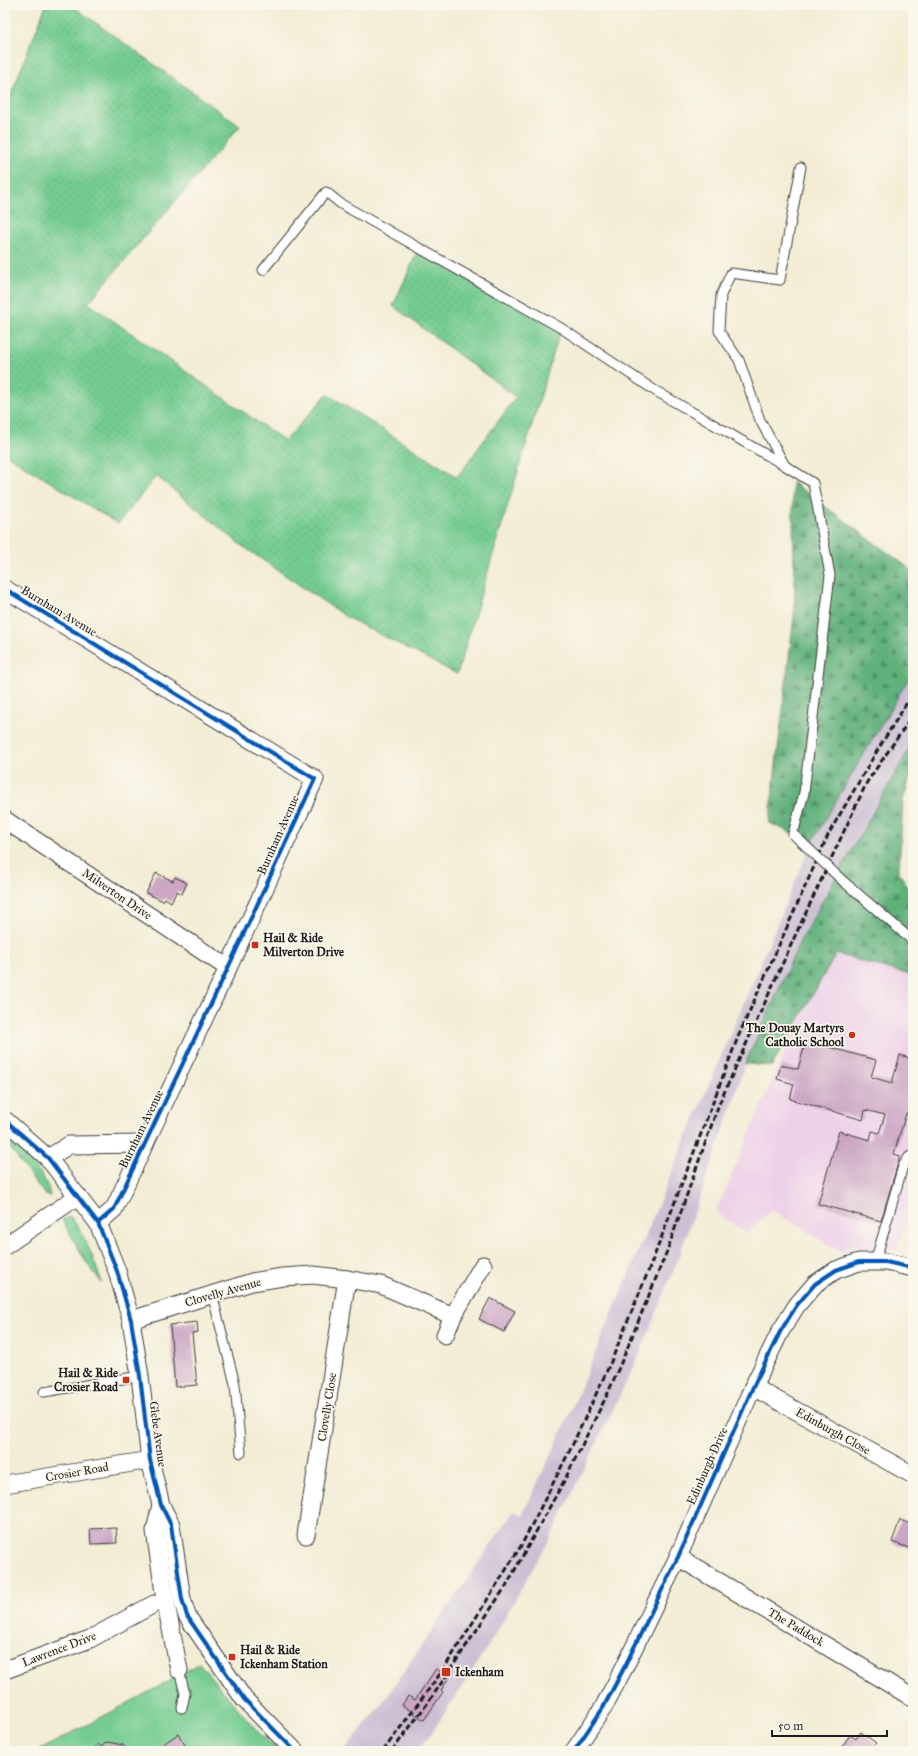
<svg xmlns="http://www.w3.org/2000/svg" width="918" height="1756" viewBox="0 0 918 1756" font-family="'IM FELL Great Primer',serif">
<style>
.built{fill:#edd1e9}
.railway{fill:#ccbfd4}
.green{fill:#75cc91;stroke:#487456}
.forest{fill:url(#forest-firs);stroke:#3e664c}
.garden{fill:url(#garden-dots);stroke:#487456}
.building{fill:#cba6c5}
.lines{fill:none;stroke-linecap:round;stroke-linejoin:round}
.service-casing{stroke:#3c3b38;stroke-width:11}
.minor-casing{stroke:#3c3b38;stroke-width:19}
.service{stroke:#fff;stroke-width:9}
.minor{stroke:#fff;stroke-width:17}
.rail{stroke:#1c1c1c;stroke-width:3;stroke-dasharray:6 3;stroke-linecap:butt}
.service-bridge-casing{stroke:#3c3b38;stroke-width:11;stroke-linecap:butt}
.service-bridge{stroke:#fff;stroke-width:9}
.cycleway-casing{stroke:#fbf7ec;stroke-width:6}
.cycleway{stroke:#0057b8;stroke-width:4}
.poi-dot{fill:#c8321e;stroke:#fbf7ec;stroke-width:1.5}
.labels{text-anchor:middle;stroke-width:3.5;stroke-linejoin:round;paint-order:stroke}
.street-label{font-size:12px;fill:#1c1c1c;stroke:#fbf7ec}
.poi-label{font-size:12px;font-weight:bold;fill:#1c1c1c;stroke:#fbf7ec;text-anchor:start}
</style>
<defs>
<pattern id="forest-firs" width="22" height="20" patternUnits="userSpaceOnUse"><rect width="22" height="20" fill="#60b07b"/><path d="M5 1l3.5 6h-7zM16 11l3.5 6h-7z" fill="#4e8e64"/></pattern>
<pattern id="garden-dots" width="8" height="8" patternUnits="userSpaceOnUse"><rect width="8" height="8" fill="#75cc91"/><path d="M2 2h.1M6 6h.1" fill="none" stroke="#65af7c" stroke-width="1.8" stroke-linecap="round"/></pattern>
</defs>
<rect width="100%" height="100%" fill="#fbf7ec"/>
<filter id="ink" filterUnits="userSpaceOnUse"><feTurbulence type="fractalNoise" baseFrequency=".025" numOctaves="2"/><feDisplacementMap in="SourceGraphic" scale="8" xChannelSelector="R" yChannelSelector="G"/><feConvolveMatrix kernelMatrix="1 2 1 2 8 2 1 2 1" color-interpolation-filters="sRGB"/></filter>
<filter id="wash" filterUnits="userSpaceOnUse"><feTurbulence type="fractalNoise" baseFrequency=".012" numOctaves="4" result="noise"/><feDisplacementMap in="SourceGraphic" scale="16" xChannelSelector="R" yChannelSelector="G"/><feGaussianBlur stdDeviation="0.9" result="paint"/><feColorMatrix in="noise" values="0 0 0 0 0 0 0 0 0 0 0 0 0 0 0 0 0 1.4 0 .05"/><feComposite in="paint" operator="in"/></filter>
<g filter="url(#wash)">
<rect width="100%" height="100%" fill="#f3edd6"/>
<!-- built -->
<polygon class="built" points="853,894 913,954 913,1197 897,1251 850,1247 842,1253 772,1210 746,1234 716,1212 817,975"/>
<!-- railway -->
<polygon class="railway" points="913,671 913,741 801,939 745,1064 729,1115 678,1259 638,1358 551,1537 489,1645 433,1731 417,1751 344,1751 382,1703 514,1511 522,1516 563,1429 812,842"/>
<!-- green -->
<g class="green">
<path d="M5,1136C22,1153 46,1171 50,1196L45,1195L5,1141Z"/>
<path d="M70,1216C85,1235 94,1260 102,1283L87,1263L62,1220Z"/>
<polygon points="199,1663 261,1735 279,1751 38,1751 162,1685"/>
</g>
<!-- forest -->
<g class="forest">
<polygon points="792,482 913,571 913,671 812,842 769,823 795,607"/>
<polygon points="913,742 913,768 903,800 899,872 913,896 913,976 836,954 772,1066 745,1064 801,939"/>
</g>
<!-- garden -->
<polygon class="garden" points="46,5 71,5 240,126 88,303 285,441 327,394 457,477 516,397 393,306 419,248 561,328 457,674 346,617 241,545 156,476 118,524 5,454 5,110"/>
<g id="blocks">
<!-- building -->
<g class="building">
<polygon points="156,873 173,881 175,877 187,883 182,894 177,891 171,902 165,898 163,901 146,893"/>
<polygon points="806,1041 876,1060 871,1077 892,1083 900,1055 913,1059 913,1114 906,1113 894,1154 900,1156 881,1221 818,1204 839,1131 870,1140 872,1131 879,1133 885,1115 865,1110 863,1120 790,1099 794,1084 777,1079 781,1065 798,1069"/>
<polygon points="490,1298 515,1311 504,1332 479,1319"/>
<polygon points="197,1322 198,1332 192,1333 197,1385 175,1387 170,1325"/>
<polygon points="900,1520 913,1525 912,1549 892,1542"/>
<polygon points="116,1528 117,1543 91,1544 90,1529"/>
<polygon points="436,1669 449,1678 441,1690 443,1692 424,1720 402,1705 408,1696 415,1700"/>
<polygon points="861,1732 876,1743 870,1751 846,1751 841,1748 850,1735 856,1739"/>
<polygon points="178,1734 189,1751 154,1751 156,1749"/>
<polygon points="107,1742 123,1745 127,1751 89,1751 98,1744 101,1747"/>
</g>
</g>
</g>
<g filter="url(#ink)">
<use href="#blocks" fill-opacity="0" stroke="#3c3b38" stroke-width="1"/>
<g class="lines">
<!-- service casing -->
<g class="service-casing">
<g id="service">
<polyline points="263,270 326,192 341,204 561,328 654,390 784,465 813,483 830,575 804,793 793,834"/>
<polyline points="784,464 760,420 739,360 719,331 721,295 731,273 780,280 801,167"/>
<polyline points="843,881 913,941"/>
<polyline points="875,1262 903,1166 909,1157 913,1155"/>
<polyline points="212,1294 235,1384 241,1453"/>
<polyline points="44,1392 140,1376"/>
<polyline points="179,1670 185,1694 182,1708"/>
</g>
</g>
<!-- minor casing -->
<g class="minor-casing">
<g id="minor">
<polyline points="5,589 315,779 228,968 114,1209 98,1223"/>
<polyline points="5,820 228,968"/>
<polyline points="5,1120 48,1158 98,1223 117,1271 131,1320 140,1376 150,1460 161,1505 171,1525 182,1599 187,1616 244,1699 295,1751"/>
<polyline points="48,1158 69,1145 145,1144"/>
<polyline points="5,1246 78,1196"/>
<polyline points="131,1320 252,1282 283,1277 313,1275 347,1279 381,1285 453,1316"/>
<polyline points="445,1335 453,1316 483,1265"/>
<polyline points="753,1387 913,1475"/>
<polyline points="5,1484 150,1460"/>
<polyline points="161,1505 155,1531 165,1599 179,1670"/>
<polyline points="306,1535 347,1279"/>
<polyline points="678,1557 913,1698"/>
<polyline points="5,1670 90,1639 154,1604"/>
<polyline points="574,1751 603,1708 625,1666 678,1557 753,1387 780,1332 797,1305 815,1284 836,1270 859,1262 886,1262 913,1268"/>
</g>
</g>
<!-- service -->
<use href="#service" class="service"/>
<!-- minor -->
<use href="#minor" class="minor"/>
<!-- rail -->
<g class="rail">
<polyline points="383,1751 443,1670 521,1546 571,1448 610,1364 650,1267 738,1037 829,833 877,751 913,693"/>
<polyline points="392,1751 432,1697 506,1586 564,1481 608,1393 629,1344 667,1251 719,1104 795,936 867,782 913,715"/>
</g>
<!-- service-bridge casing -->
<g class="service-bridge-casing">
<polyline id="service-bridge" points="793,834 843,881"/>
</g>
<!-- service-bridge -->
<use href="#service-bridge" class="service-bridge"/>
<!-- cycleway casing -->
<g class="cycleway-casing">
<g id="cycleway">
<polyline points="5,589 315,779 228,968 114,1209 98,1223"/>
<polyline points="5,1120 48,1158 98,1223 117,1271 131,1320 140,1376 150,1460 161,1505 171,1525 182,1599 187,1616 244,1699 295,1751"/>
<polyline points="574,1751 603,1708 625,1666 678,1557 753,1387 780,1332 797,1305 815,1284 836,1270 859,1262 886,1262 913,1268"/>
</g>
</g>
<!-- cycleway -->
<use href="#cycleway" class="cycleway"/>
</g>
</g>
<!-- markers -->
<g class="poi-dot">
<rect x="251" y="941" width="8" height="8" rx="2"/>
<circle cx="852" cy="1035" r="4"/>
<rect x="122" y="1376" width="8" height="8" rx="2"/>
<rect x="228" y="1653" width="8" height="8" rx="2"/>
<rect x="441" y="1667" width="10" height="10" rx="2"/>
</g>
<g class="labels">
<!-- street labels -->
<g class="street-label">
<text transform="translate(59 611) rotate(31)" y="4">Burnham Avenue</text>
<text transform="translate(278 835) rotate(-66)" y="4">Burnham Avenue</text>
<text transform="translate(117 894) rotate(34)" y="4">Milverton Drive</text>
<text transform="translate(141 1129) rotate(-64)" y="4">Burnham Avenue</text>
<text transform="translate(223 1292) rotate(-16)" y="4">Clovelly Avenue</text>
<text transform="translate(327 1407) rotate(-81)" y="4">Clovelly Close</text>
<text transform="translate(833 1431) rotate(29)" y="4">Edinburgh Close</text>
<text transform="translate(158 1434) rotate(82)" y="4">Glebe Avenue</text>
<text transform="translate(707 1466) rotate(-66)" y="4">Edinburgh Drive</text>
<text transform="translate(77 1472) rotate(-10)" y="4">Crosier Road</text>
<text transform="translate(796 1627) rotate(31)" y="4">The Paddock</text>
<text transform="translate(59 1649) rotate(-21)" y="4">Lawrence Drive</text>
</g>
<!-- poi labels -->
<g class="poi-label">
<text x="263" y="942">Hail &amp; Ride<tspan x="263" dy="14">Milverton Drive</tspan></text>
<text x="844" y="1032" text-anchor="end">The Douay Martyrs<tspan x="844" dy="14">Catholic School</tspan></text>
<text x="118" y="1377" text-anchor="end">Hail &amp; Ride<tspan x="118" dy="14">Crosier Road</tspan></text>
<text x="240" y="1654">Hail &amp; Ride<tspan x="240" dy="14">Ickenham Station</tspan></text>
<text x="455" y="1676">Ickenham</text>
</g>
</g>
<!-- margin -->
<rect width="918" height="1756" fill="none" stroke="#fbf7ec" stroke-width="20"/>
<!-- scale -->
<path d="M772 1730v6h115v-6" fill="none" stroke="#1c1c1c" stroke-width="2"/>
<text x="778" y="1730" font-size="12" fill="#1c1c1c" stroke="#fbf7ec" stroke-width="3" paint-order="stroke">50 m</text>
</svg>
